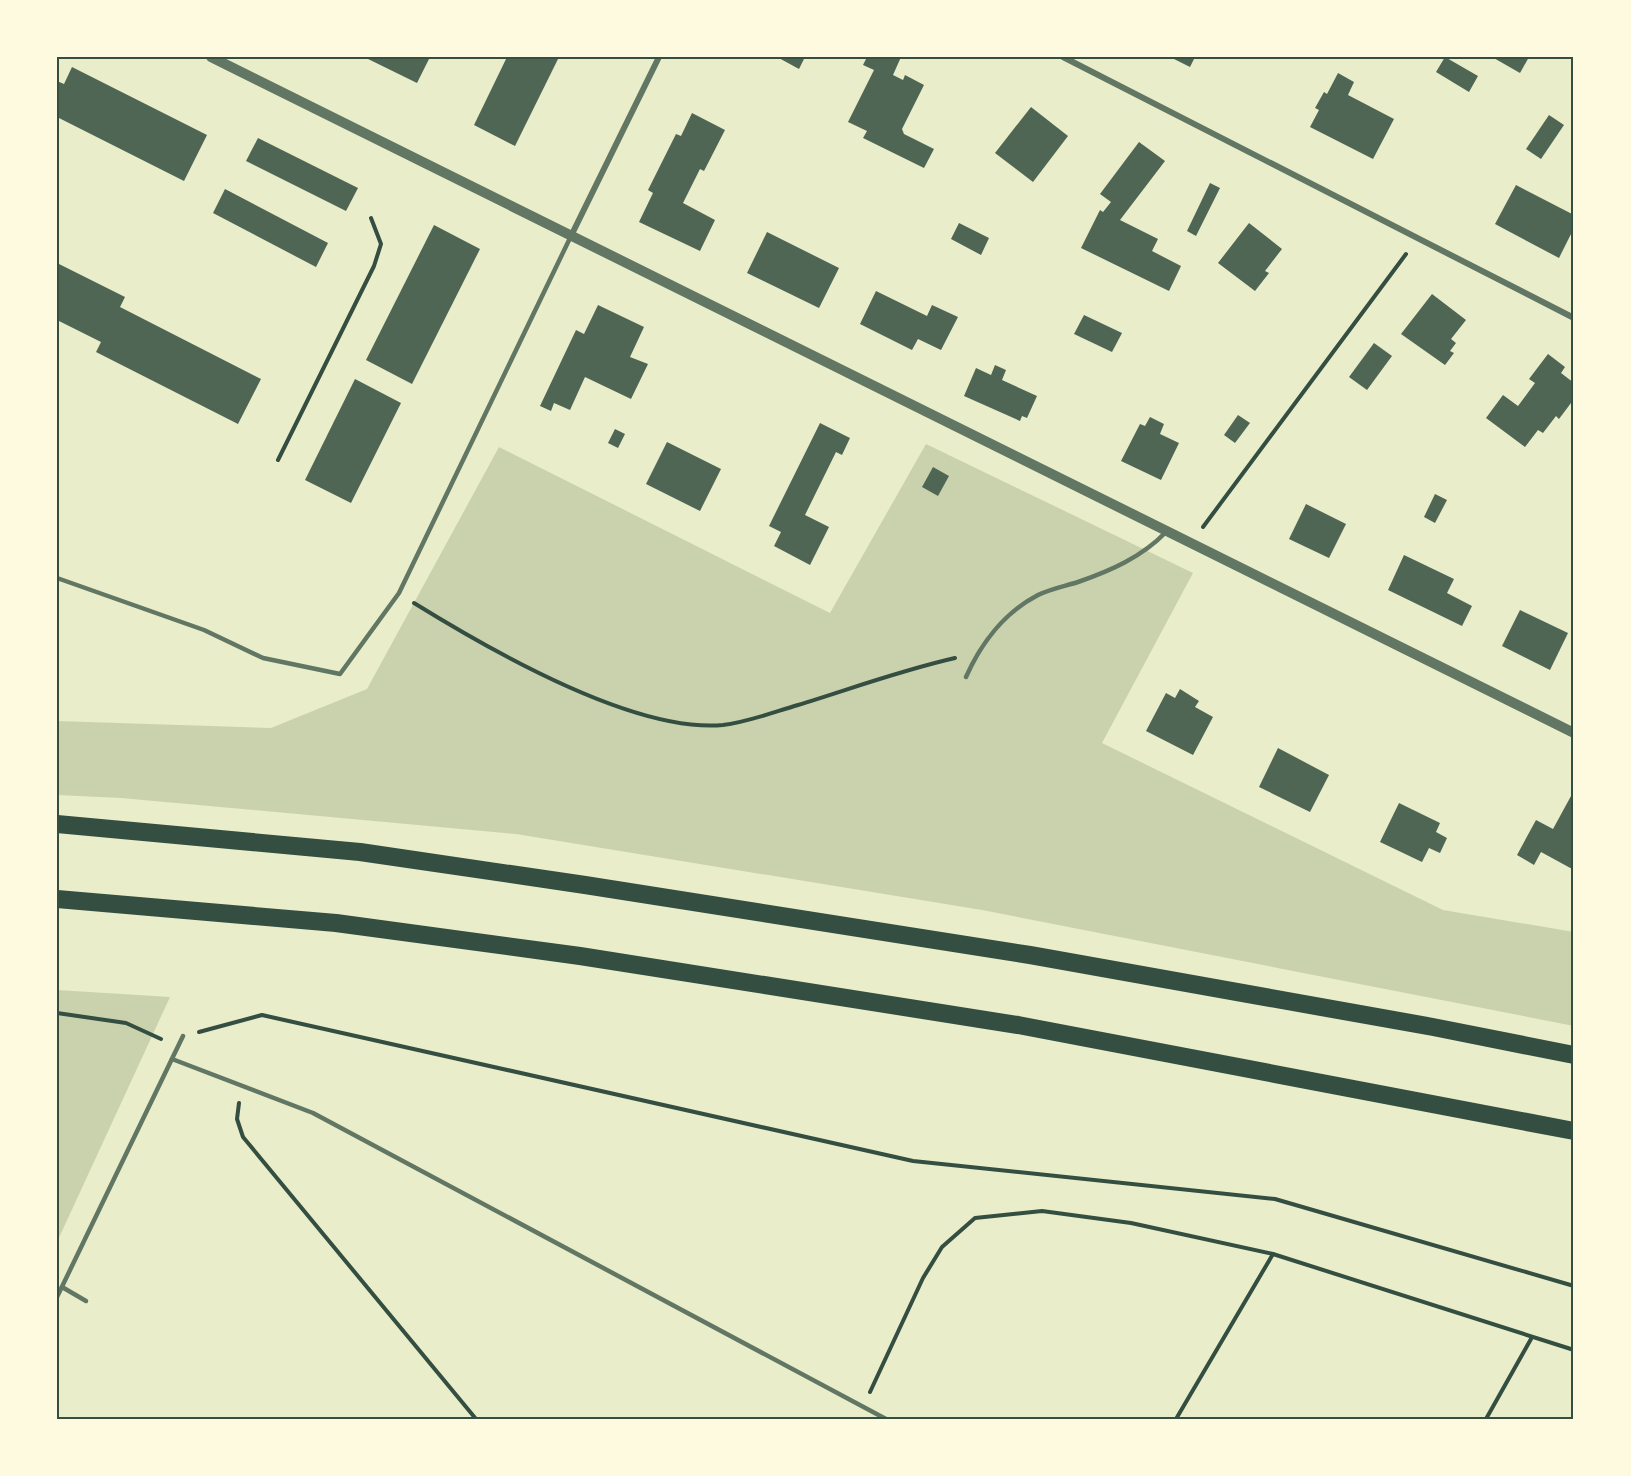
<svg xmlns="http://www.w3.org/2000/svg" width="1631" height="1476" viewBox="0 0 1631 1476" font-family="Ubuntu,sans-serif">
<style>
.green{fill:#cad2ad}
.building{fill:#4f6655}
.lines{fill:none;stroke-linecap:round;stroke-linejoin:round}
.path{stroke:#344e41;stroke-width:4}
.service{stroke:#617663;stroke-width:4.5}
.minor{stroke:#617663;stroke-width:6}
.tertiary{stroke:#617663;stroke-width:10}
.motorway{stroke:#344e41;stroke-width:18}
.neatline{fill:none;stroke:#344e41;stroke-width:2}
</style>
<rect width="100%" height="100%" fill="#e9edc9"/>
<!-- green -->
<g class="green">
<polygon points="926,444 1193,573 1102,743 1443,910 1574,932 1574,1026 982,910 516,834 121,798 57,795 57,721 271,728 367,689 499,447 830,613"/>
<polygon points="57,990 170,997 57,1242"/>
</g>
<!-- building -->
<g class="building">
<polygon points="364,57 430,57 417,83"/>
<polygon points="507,57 559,57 515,146 474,125"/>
<polygon points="777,57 805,57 799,69"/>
<polygon points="867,57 901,57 893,75 903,80 905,75 924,85 902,129 904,134 934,149 924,168 863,138 867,131 848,122 874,70 863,65"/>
<polygon points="1170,57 1195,57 1190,67"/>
<polygon points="1445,57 1478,76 1469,92 1436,72"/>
<polygon points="1492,57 1529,57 1520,73"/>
<polygon points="72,67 207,135 184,181 57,117 57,81 64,84"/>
<polygon points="1338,73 1354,82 1348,95 1394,119 1373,159 1310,127 1319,110 1315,108 1324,92 1327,94"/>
<polygon points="1031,107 1068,136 1033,182 995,153"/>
<polygon points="692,113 725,130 704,171 700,169 683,203 715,220 700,251 639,222 653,193 648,190 676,134 681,136"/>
<polygon points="1549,115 1564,125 1541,159 1526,149"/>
<polygon points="258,138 358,188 346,211 246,161"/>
<polygon points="1139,142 1165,161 1120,220 1158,239 1152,251 1181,266 1169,291 1081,248 1100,210 1103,212 1111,202 1100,194"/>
<polygon points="1210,183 1220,188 1196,236 1187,231"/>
<polygon points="1516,185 1574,215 1574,228 1559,258 1495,224"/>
<polygon points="225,189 328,243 316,267 213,213"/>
<polygon points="959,223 989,238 981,255 951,239"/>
<polygon points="1249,223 1282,249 1265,271 1269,273 1255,291 1218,263"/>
<polygon points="434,225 480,249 412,384 366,360"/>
<polygon points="767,232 839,268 819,308 747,273"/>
<polygon points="57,263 125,297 120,307 261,379 238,424 96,352 101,342 57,320"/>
<polygon points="876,291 927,316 932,305 958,317 941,350 918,339 912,350 860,324"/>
<polygon points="1432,294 1466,320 1451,339 1456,343 1450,351 1454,353 1445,365 1401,334"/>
<polygon points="598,305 644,327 630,357 648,364 631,399 585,377 570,410 554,403 551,411 540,406 576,330 584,334"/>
<polygon points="1084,315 1122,333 1112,352 1074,334"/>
<polygon points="1374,343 1392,356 1367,390 1349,377"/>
<polygon points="1548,354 1565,367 1561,373 1574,383 1574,399 1559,419 1556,416 1543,433 1538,430 1525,447 1486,418 1503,395 1518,406 1535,383 1529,379"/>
<polygon points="995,365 1006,370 1002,380 1037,396 1027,418 1022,416 1020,421 964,396 976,368 991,375"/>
<polygon points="355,379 401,403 351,503 305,480"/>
<polygon points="1238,415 1250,423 1235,443 1224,435"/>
<polygon points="1150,417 1164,424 1160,434 1179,443 1161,480 1121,461 1140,424 1145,426"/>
<polygon points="820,423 850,438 842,455 836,452 805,515 829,527 810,565 774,546 781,532 769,526"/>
<polygon points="615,429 625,434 618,448 608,443"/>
<polygon points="667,442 721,469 700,511 646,484"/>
<polygon points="933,467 949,476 938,496 922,487"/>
<polygon points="1435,494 1447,500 1435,523 1424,517"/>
<polygon points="1306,504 1346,524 1329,558 1289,539"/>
<polygon points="1404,555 1454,579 1447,593 1472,606 1462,626 1388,590"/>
<polygon points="1520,610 1568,633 1550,670 1502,646"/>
<polygon points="1180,689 1199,701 1195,707 1213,717 1193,755 1146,731 1166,693 1175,698"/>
<polygon points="1278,748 1329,775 1310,812 1259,787"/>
<polygon points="1571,796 1574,797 1574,870 1541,852 1534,865 1517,855 1536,820 1553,829"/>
<polygon points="1399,803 1440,823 1436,832 1447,838 1440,853 1429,848 1422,862 1380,842"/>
</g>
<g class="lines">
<!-- path -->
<g class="path">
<polyline points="278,460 374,266 381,244 371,218"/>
<polyline points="1203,527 1406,254"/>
<path d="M414,603C490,650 634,733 723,725C748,722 774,712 798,705C850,689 902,670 955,658"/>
<polyline points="57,1013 126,1023 161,1039"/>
<polyline points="199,1032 262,1015 913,1161 1275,1199 1574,1286"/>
<polyline points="239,1103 237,1119 243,1137 476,1419"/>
<polyline points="870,1392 923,1278 942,1247 975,1218 1042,1211 1131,1223 1273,1254 1574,1350"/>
<polyline points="1176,1419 1273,1254"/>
<polyline points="1486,1419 1531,1339"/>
</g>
<!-- service -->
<g class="service">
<polyline points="57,578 204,630 263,658 340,674 399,593 571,236"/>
<path d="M966,677C981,643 1005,612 1038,595C1050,589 1065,586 1078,582C1110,571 1142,557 1166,532"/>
<polyline points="172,1059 313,1113 886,1419"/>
<polyline points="62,1287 86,1301"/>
<polyline points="57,1297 183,1036"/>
</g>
<!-- minor -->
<g class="minor">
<polyline points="1063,57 1574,318"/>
<polyline points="571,236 659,57"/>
</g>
<!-- tertiary -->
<polyline class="tertiary" points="211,57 1574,733"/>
<!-- motorway -->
<g class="motorway">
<polyline points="57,824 360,852 585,885 1030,955 1433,1027 1574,1055"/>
<polyline points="57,899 336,923 580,956 1018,1025 1574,1131"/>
</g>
</g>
<!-- border -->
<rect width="1631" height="1476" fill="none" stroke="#fefae0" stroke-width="117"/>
<rect x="58" y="58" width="1514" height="1360" class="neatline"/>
</svg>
